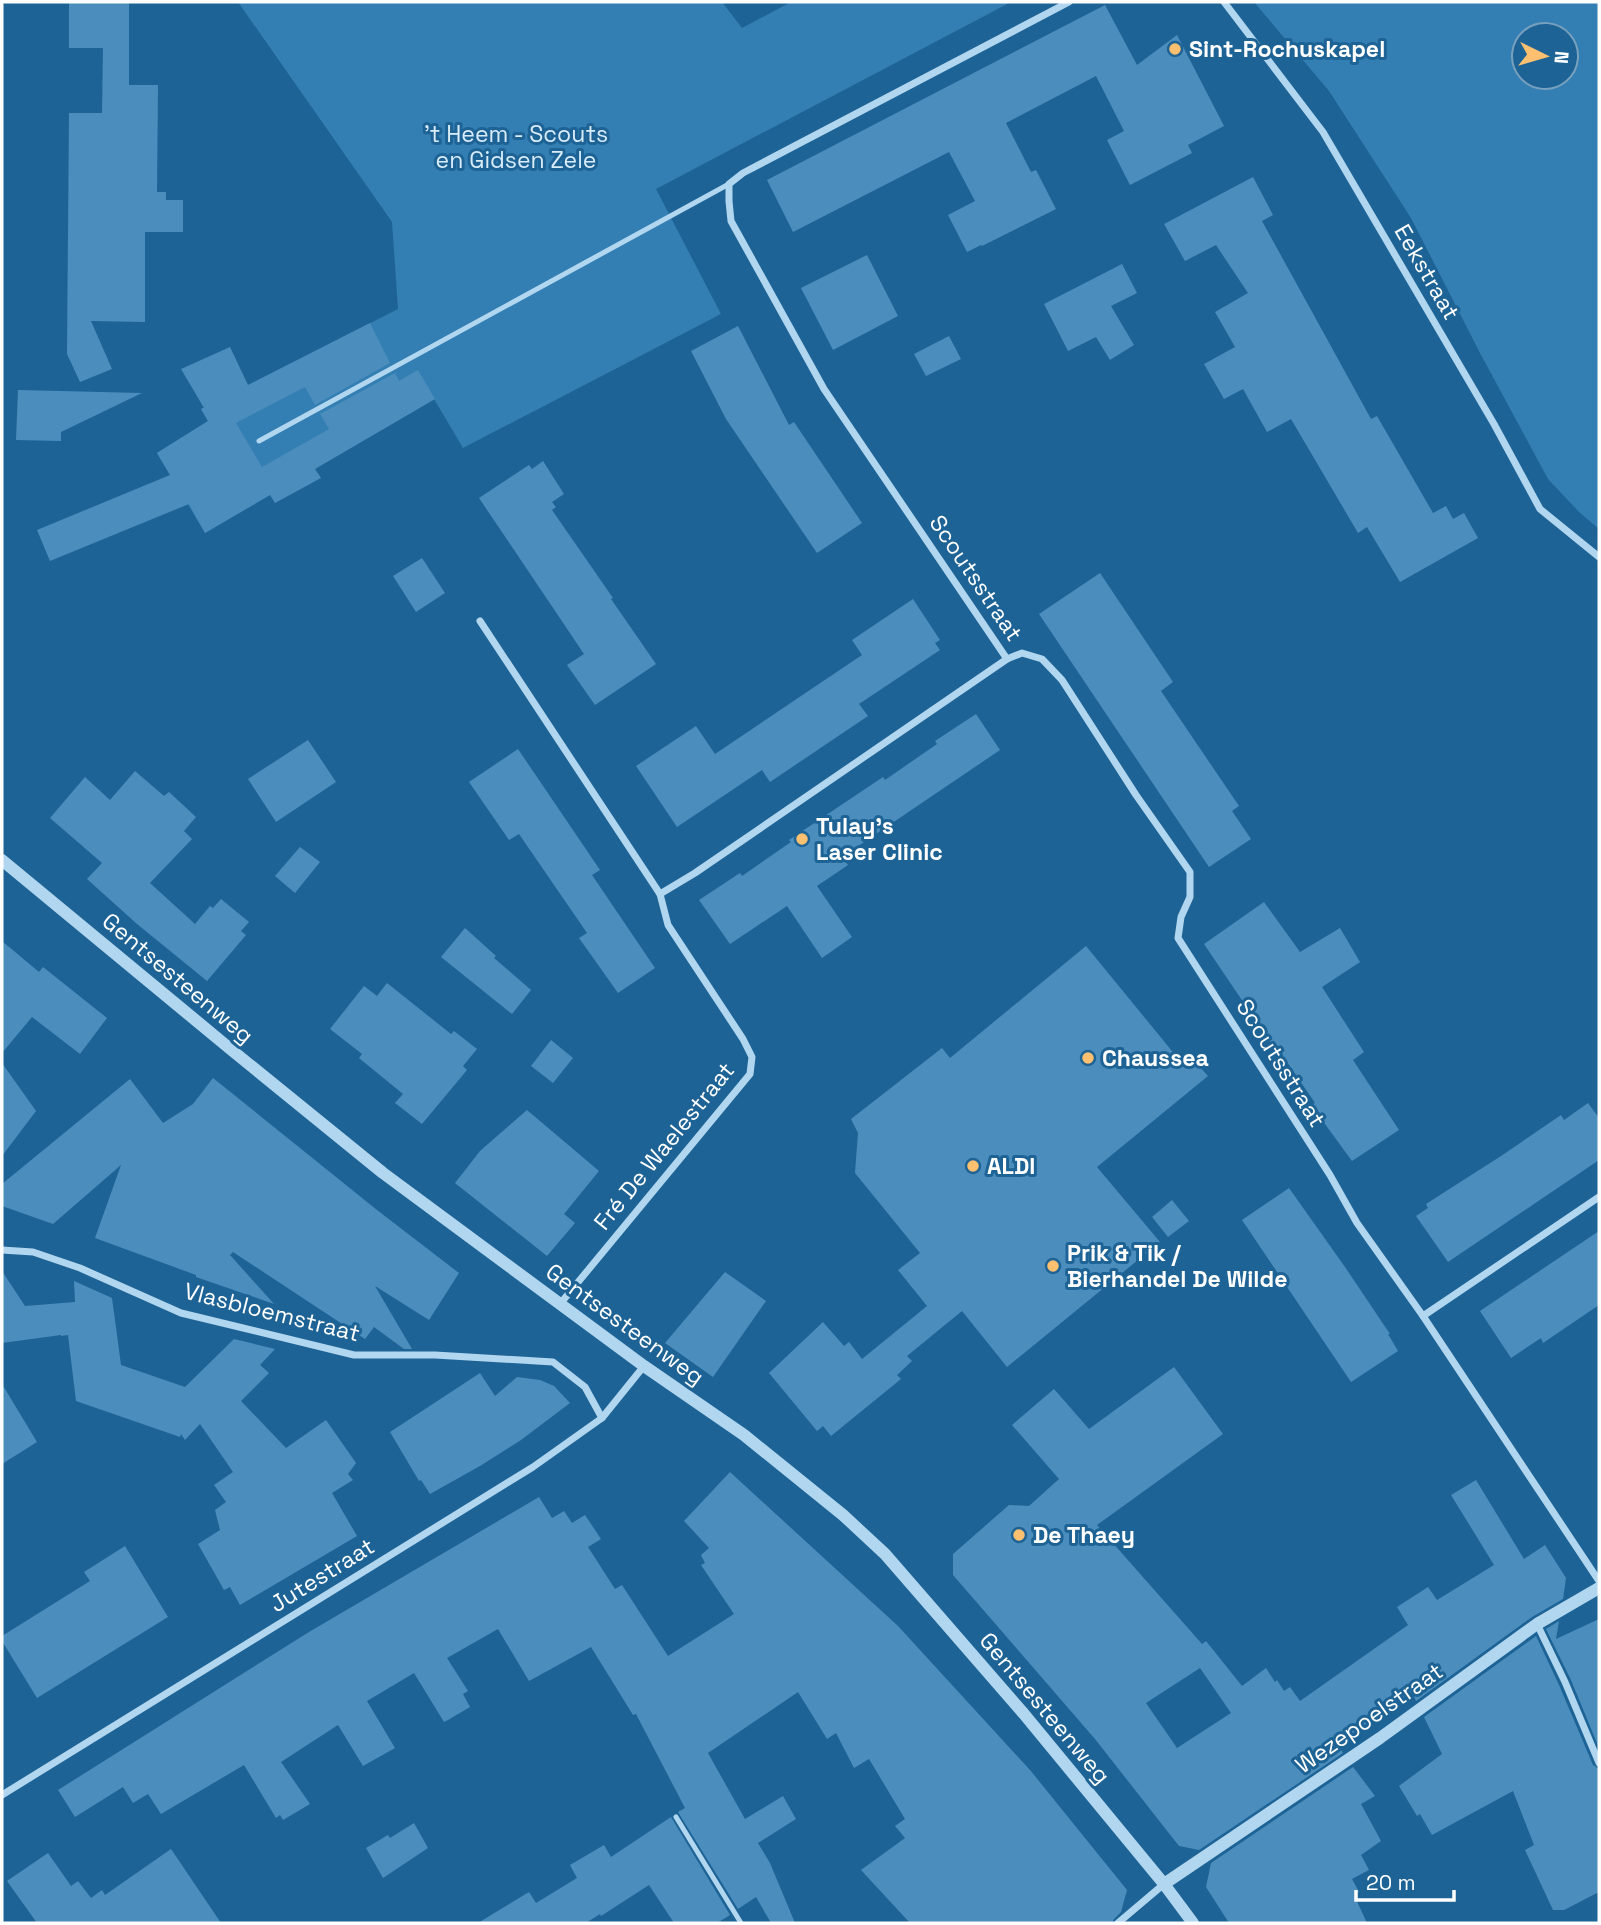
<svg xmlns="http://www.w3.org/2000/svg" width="1601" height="1925" viewBox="0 0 1601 1925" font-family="'Space Grotesk',sans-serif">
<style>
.green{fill:#337eb2;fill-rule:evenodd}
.building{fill:#4b8ebd;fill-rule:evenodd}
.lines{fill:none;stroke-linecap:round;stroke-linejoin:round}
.service{stroke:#b1d6ef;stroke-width:5}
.minor{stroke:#b1d6ef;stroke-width:7}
.tertiary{stroke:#b1d6ef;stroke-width:12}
.poi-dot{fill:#fdc071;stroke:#1e6395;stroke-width:2.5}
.labels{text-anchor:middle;stroke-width:6;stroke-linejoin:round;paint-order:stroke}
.poi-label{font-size:23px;font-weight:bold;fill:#fff;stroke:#1e6395;text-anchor:start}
.park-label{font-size:23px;fill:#d8ecfa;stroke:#1e6395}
.street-label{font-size:23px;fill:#fff;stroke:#1e6395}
</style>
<rect width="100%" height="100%" fill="#1e6395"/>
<!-- green -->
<g class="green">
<polygon points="238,2 722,2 742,28 791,2 1011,2 656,189 721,314 463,448 434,399 205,533 157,453 208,421 201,409 398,309 392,222"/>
<path d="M1254,2H1599V529L1579,512L1548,479L1480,353L1411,218L1329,91ZM1524,35H1566V77H1524Z"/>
</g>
<!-- building -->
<g class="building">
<polygon points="69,2 129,2 129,85 158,85 157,192 166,192 166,200 183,200 183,232 145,232 145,322 91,321 112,369 80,382 67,354 69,113 102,113 103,48 69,48"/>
<polygon points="1105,5 1137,65 1177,35 1224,126 1188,145 1192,153 1130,185 1107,140 1124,131 1096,76 1006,123 1031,172 1036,170 1056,209 982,246 981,245 967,252 948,215 975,201 949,152 793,232 767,180"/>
<polygon points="1253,177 1273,215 1262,221 1371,419 1377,416 1433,513 1446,506 1453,519 1464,513 1478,538 1400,582 1367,527 1358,533 1291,419 1267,432 1243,389 1224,399 1204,364 1235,347 1215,312 1248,293 1216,245 1185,261 1164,224"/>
<polygon points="867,255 898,316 833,350 801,288"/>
<polygon points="1122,264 1137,293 1111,306 1134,345 1110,360 1096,337 1068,351 1044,304"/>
<polygon points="370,323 390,363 315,405 305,387 236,423 262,467 329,429 320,414 395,373 399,381 418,370 435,399 315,469 321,478 275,503 270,495 205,533 189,504 50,561 37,530 170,475 157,453 208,421 201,409 204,408 181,369 230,347 248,385"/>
<polygon points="738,326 789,425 794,422 862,523 817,553 726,419 691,351"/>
<polygon points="949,336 961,359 926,376 914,354"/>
<polygon points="18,390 142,393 61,432 61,441 16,440"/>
<polygon points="543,461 564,494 552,502 556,507 552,510 613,598 611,599 656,664 595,705 567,665 584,654 479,498 529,465 532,469"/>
<polygon points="422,558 445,593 416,612 393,576"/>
<polygon points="1100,573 1173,682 1161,691 1239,806 1232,811 1251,839 1209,867 1039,614"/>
<polygon points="913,599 940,640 935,643 940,650 859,704 868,716 770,782 762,770 677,827 636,766 696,726 715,754 862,655 852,640"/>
<polygon points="976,714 1000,750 842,857 848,865 817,886 852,937 822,958 787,906 730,944 699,900 740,873 742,876 791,842 789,840 883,777 885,780 937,744 935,741"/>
<polygon points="308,740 336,782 276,822 248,779"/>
<polygon points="518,749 600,870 592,875 655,968 618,993 579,938 587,933 519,834 509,840 469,782"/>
<polygon points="135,771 164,796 169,792 196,817 184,831 192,839 150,883 195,924 210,906 213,908 221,899 249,922 241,931 246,935 207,981 137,924 87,879 102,863 50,818 85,777 110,800"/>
<polygon points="300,847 320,862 295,893 275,876"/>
<polygon points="1264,902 1300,952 1340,928 1360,962 1322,987 1364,1052 1353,1060 1399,1130 1352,1161 1322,1120 1324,1119 1313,1104 1315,1103 1283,1056 1281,1058 1204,944"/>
<polygon points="465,928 496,956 494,958 531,990 512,1014 441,957"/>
<polygon points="2,941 39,972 43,967 107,1018 80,1054 32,1017 2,1053"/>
<polygon points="1086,946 1181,1062 1189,1055 1208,1076 1097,1167 1160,1242 1007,1367 962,1311 907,1356 912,1361 897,1375 901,1379 831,1436 823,1426 817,1431 769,1373 823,1322 844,1346 849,1342 862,1359 927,1306 898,1270 920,1253 855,1173 858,1133 851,1119 942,1048 950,1058"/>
<polygon points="387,983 451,1034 454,1031 477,1049 463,1066 467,1070 422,1124 395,1103 403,1094 359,1058 362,1054 330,1029 364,986 377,996"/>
<polygon points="551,1040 573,1058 553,1083 531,1066"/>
<polygon points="2,1063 36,1111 2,1156"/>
<polygon points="213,1078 377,1210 459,1273 429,1320 375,1286 412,1349 404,1349 374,1327 365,1339 233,1252 230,1255 274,1304 196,1277 196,1275 95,1238 121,1165 53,1224 2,1206 2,1184 130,1079 163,1123 193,1104"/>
<polygon points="1588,1103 1599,1118 1599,1160 1448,1262 1416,1216 1428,1208 1426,1204 1501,1156 1561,1115 1564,1120"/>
<polygon points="527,1110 599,1171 564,1214 575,1223 547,1256 455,1183 480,1151"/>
<polygon points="1289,1188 1345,1267 1390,1334 1388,1334 1398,1351 1351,1382 1242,1220"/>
<polygon points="1172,1200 1189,1221 1168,1237 1152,1217"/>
<polygon points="1599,1231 1599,1305 1543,1343 1541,1338 1511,1358 1480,1311"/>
<polygon points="2,1271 25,1306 75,1302 74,1281 112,1298 121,1365 185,1387 234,1339 275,1349 260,1365 269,1373 241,1401 286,1448 326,1420 356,1463 348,1474 353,1480 332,1493 357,1536 240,1605 230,1587 224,1590 198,1544 220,1530 215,1510 226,1502 214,1485 233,1472 200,1424 185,1440 181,1434 180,1437 76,1401 68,1335 61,1336 61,1335 2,1343"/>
<polygon points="725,1272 766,1301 713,1377 665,1343"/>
<path d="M1174,1367L1223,1434L1097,1525L1202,1644L1206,1641L1242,1686L1266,1668L1275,1682L1277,1680L1284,1691L1290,1687L1300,1701L1408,1625L1397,1607L1428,1587L1437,1600L1494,1565L1451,1495L1476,1480L1524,1559L1545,1545L1566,1578L1563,1599L1532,1617L1416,1701L1412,1692L1337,1744L1343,1753L1199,1850L1179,1846L1095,1739L953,1575V1554L1009,1505L1029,1506L1059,1479L1012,1425L1054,1389L1089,1429ZM1200,1668L1231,1713L1177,1748L1146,1703Z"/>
<polygon points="480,1373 495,1396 517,1377 540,1380 554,1386 570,1403 521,1440 480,1466 430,1494 421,1480 419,1481 390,1432"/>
<polygon points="2,1384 37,1442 2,1464"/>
<polygon points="730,1472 898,1626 1030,1770 1127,1890 1121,1912 1114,1919 1112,1923 910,1923 861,1870 905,1838 895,1826 905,1819 869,1759 854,1768 836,1733 827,1739 798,1692 708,1753 745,1819 783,1796 796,1819 758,1843 770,1863 795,1923 771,1923 756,1897 738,1909 678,1812 685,1808 636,1714 633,1715 591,1647 529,1681 498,1629 447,1658 468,1691 463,1694 470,1707 448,1720 444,1722 414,1673 367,1701 395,1748 363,1766 338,1725 281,1762 310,1804 283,1820 280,1815 276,1818 244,1765 161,1814 148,1794 133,1803 123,1787 75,1817 58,1790 309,1632 539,1497 552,1518 564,1511 572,1523 585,1515 601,1539 588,1547 615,1589 622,1585 668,1656 734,1614 701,1565 705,1563 701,1555 709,1548 684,1521"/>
<polygon points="125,1546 168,1617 37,1698 2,1641 2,1636 90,1581 84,1572"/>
<polygon points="1599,1619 1599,1748 1571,1680 1546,1629 1559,1621 1556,1639"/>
<polygon points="1536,1636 1559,1685 1593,1765 1599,1769 1599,1892 1564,1910 1553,1910 1525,1850 1534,1845 1513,1791 1432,1835 1420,1814 1417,1816 1399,1786 1442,1754 1424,1717"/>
<polygon points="1353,1767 1375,1796 1361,1804 1381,1841 1361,1855 1369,1870 1352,1879 1359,1892 1354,1895 1367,1923 1229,1923 1206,1887 1211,1863"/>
<polygon points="671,1817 730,1915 717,1923 674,1923 649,1885 601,1916 600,1914 586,1923 478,1923 529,1892 536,1903 577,1878 570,1865 604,1845 611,1857"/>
<polygon points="414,1823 428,1848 383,1878 366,1848 388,1835 390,1838"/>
<polygon points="171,1849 221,1923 37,1923 7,1881 48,1853 71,1886 78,1881 91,1898 102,1890 105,1895"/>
</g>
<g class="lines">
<!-- service -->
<g class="service">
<polyline points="259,441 729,184"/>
<polyline points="676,1817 741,1923"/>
</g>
<!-- minor -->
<g class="minor">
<polyline points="1069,2 743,173 729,184 729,201 731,221 824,389 1007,659 1022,653 1042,659 1062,680 1136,795 1190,872 1190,897 1181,917 1178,938 1330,1175 1357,1223 1423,1316 1599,1581"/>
<polyline points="1224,2 1323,132 1494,424 1540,509 1599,557"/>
<polyline points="480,621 660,894"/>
<polyline points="2,1250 33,1252 80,1268 181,1313 354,1355 435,1355 553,1362 585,1387 602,1418"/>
<polyline points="560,1304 750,1074 752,1057 743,1039 668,925 660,894 695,873 1007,659"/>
<polyline points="1423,1316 1599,1197"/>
<polyline points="1537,1624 1565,1682 1599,1763"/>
<polyline points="2,1795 533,1467 602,1418 644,1366"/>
<polyline points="1118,1923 1164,1884"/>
</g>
<!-- tertiary -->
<g class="tertiary">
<polyline points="2,860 234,1052 383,1173 644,1366 744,1435 843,1515 885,1554 1024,1714 1164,1884 1193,1923"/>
<polyline points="1164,1884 1380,1738 1537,1624 1599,1588"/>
</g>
</g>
<!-- markers -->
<g class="poi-dot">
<circle cx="1175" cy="49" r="7"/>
<circle cx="802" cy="839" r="7"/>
<circle cx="1088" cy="1058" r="7"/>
<circle cx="973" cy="1166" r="7"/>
<circle cx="1053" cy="1266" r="7"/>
<circle cx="1019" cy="1535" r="7"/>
</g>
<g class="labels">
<!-- poi labels -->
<g class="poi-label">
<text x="1189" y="57">Sint-Rochuskapel</text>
<text x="816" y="834">Tulay's<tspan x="816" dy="26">Laser Clinic</tspan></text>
<text x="1102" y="1066">Chaussea</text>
<text x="987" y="1174">ALDI</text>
<text x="1067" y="1261">Prik &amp; Tik /<tspan x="1067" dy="26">Bierhandel De Wilde</tspan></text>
<text x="1033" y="1543">De Thaey</text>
</g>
<!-- park labels -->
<g class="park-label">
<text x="516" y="142">'t Heem - Scouts<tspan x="516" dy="26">en Gidsen Zele</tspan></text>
</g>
<!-- street labels -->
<g class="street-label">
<text transform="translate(1427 272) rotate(60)" y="8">Eekstraat</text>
<text transform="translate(976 578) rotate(56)" y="8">Scoutsstraat</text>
<text transform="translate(178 978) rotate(40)" y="8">Gentsesteenweg</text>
<text transform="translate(1281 1063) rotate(58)" y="8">Scoutsstraat</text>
<text transform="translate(664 1146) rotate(-51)" y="8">Fré De Waelestraat</text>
<text transform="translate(272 1312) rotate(14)" y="8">Vlasbloemstraat</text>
<text transform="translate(625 1324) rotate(36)" y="8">Gentsesteenweg</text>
<text transform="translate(322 1575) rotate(-32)" y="8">Jutestraat</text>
<text transform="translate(1045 1708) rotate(50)" y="8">Gentsesteenweg</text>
<text transform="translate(1369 1718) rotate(-35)" y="8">Wezepoelstraat</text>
</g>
</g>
<!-- border -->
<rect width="1601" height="1925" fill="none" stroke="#ffffff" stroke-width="7"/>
<!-- north arrow -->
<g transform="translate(1545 56) rotate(95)"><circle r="33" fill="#1e6395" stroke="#78a1bf" stroke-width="2"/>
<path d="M0-5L12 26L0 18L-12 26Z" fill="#fdc071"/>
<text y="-10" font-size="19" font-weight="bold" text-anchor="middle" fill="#ffffff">N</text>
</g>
<!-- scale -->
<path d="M1356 1890v10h98v-10" fill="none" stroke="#ffffff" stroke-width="3.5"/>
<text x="1366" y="1890" font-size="21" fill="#ffffff" stroke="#1e6395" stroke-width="5" paint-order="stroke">20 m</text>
</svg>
